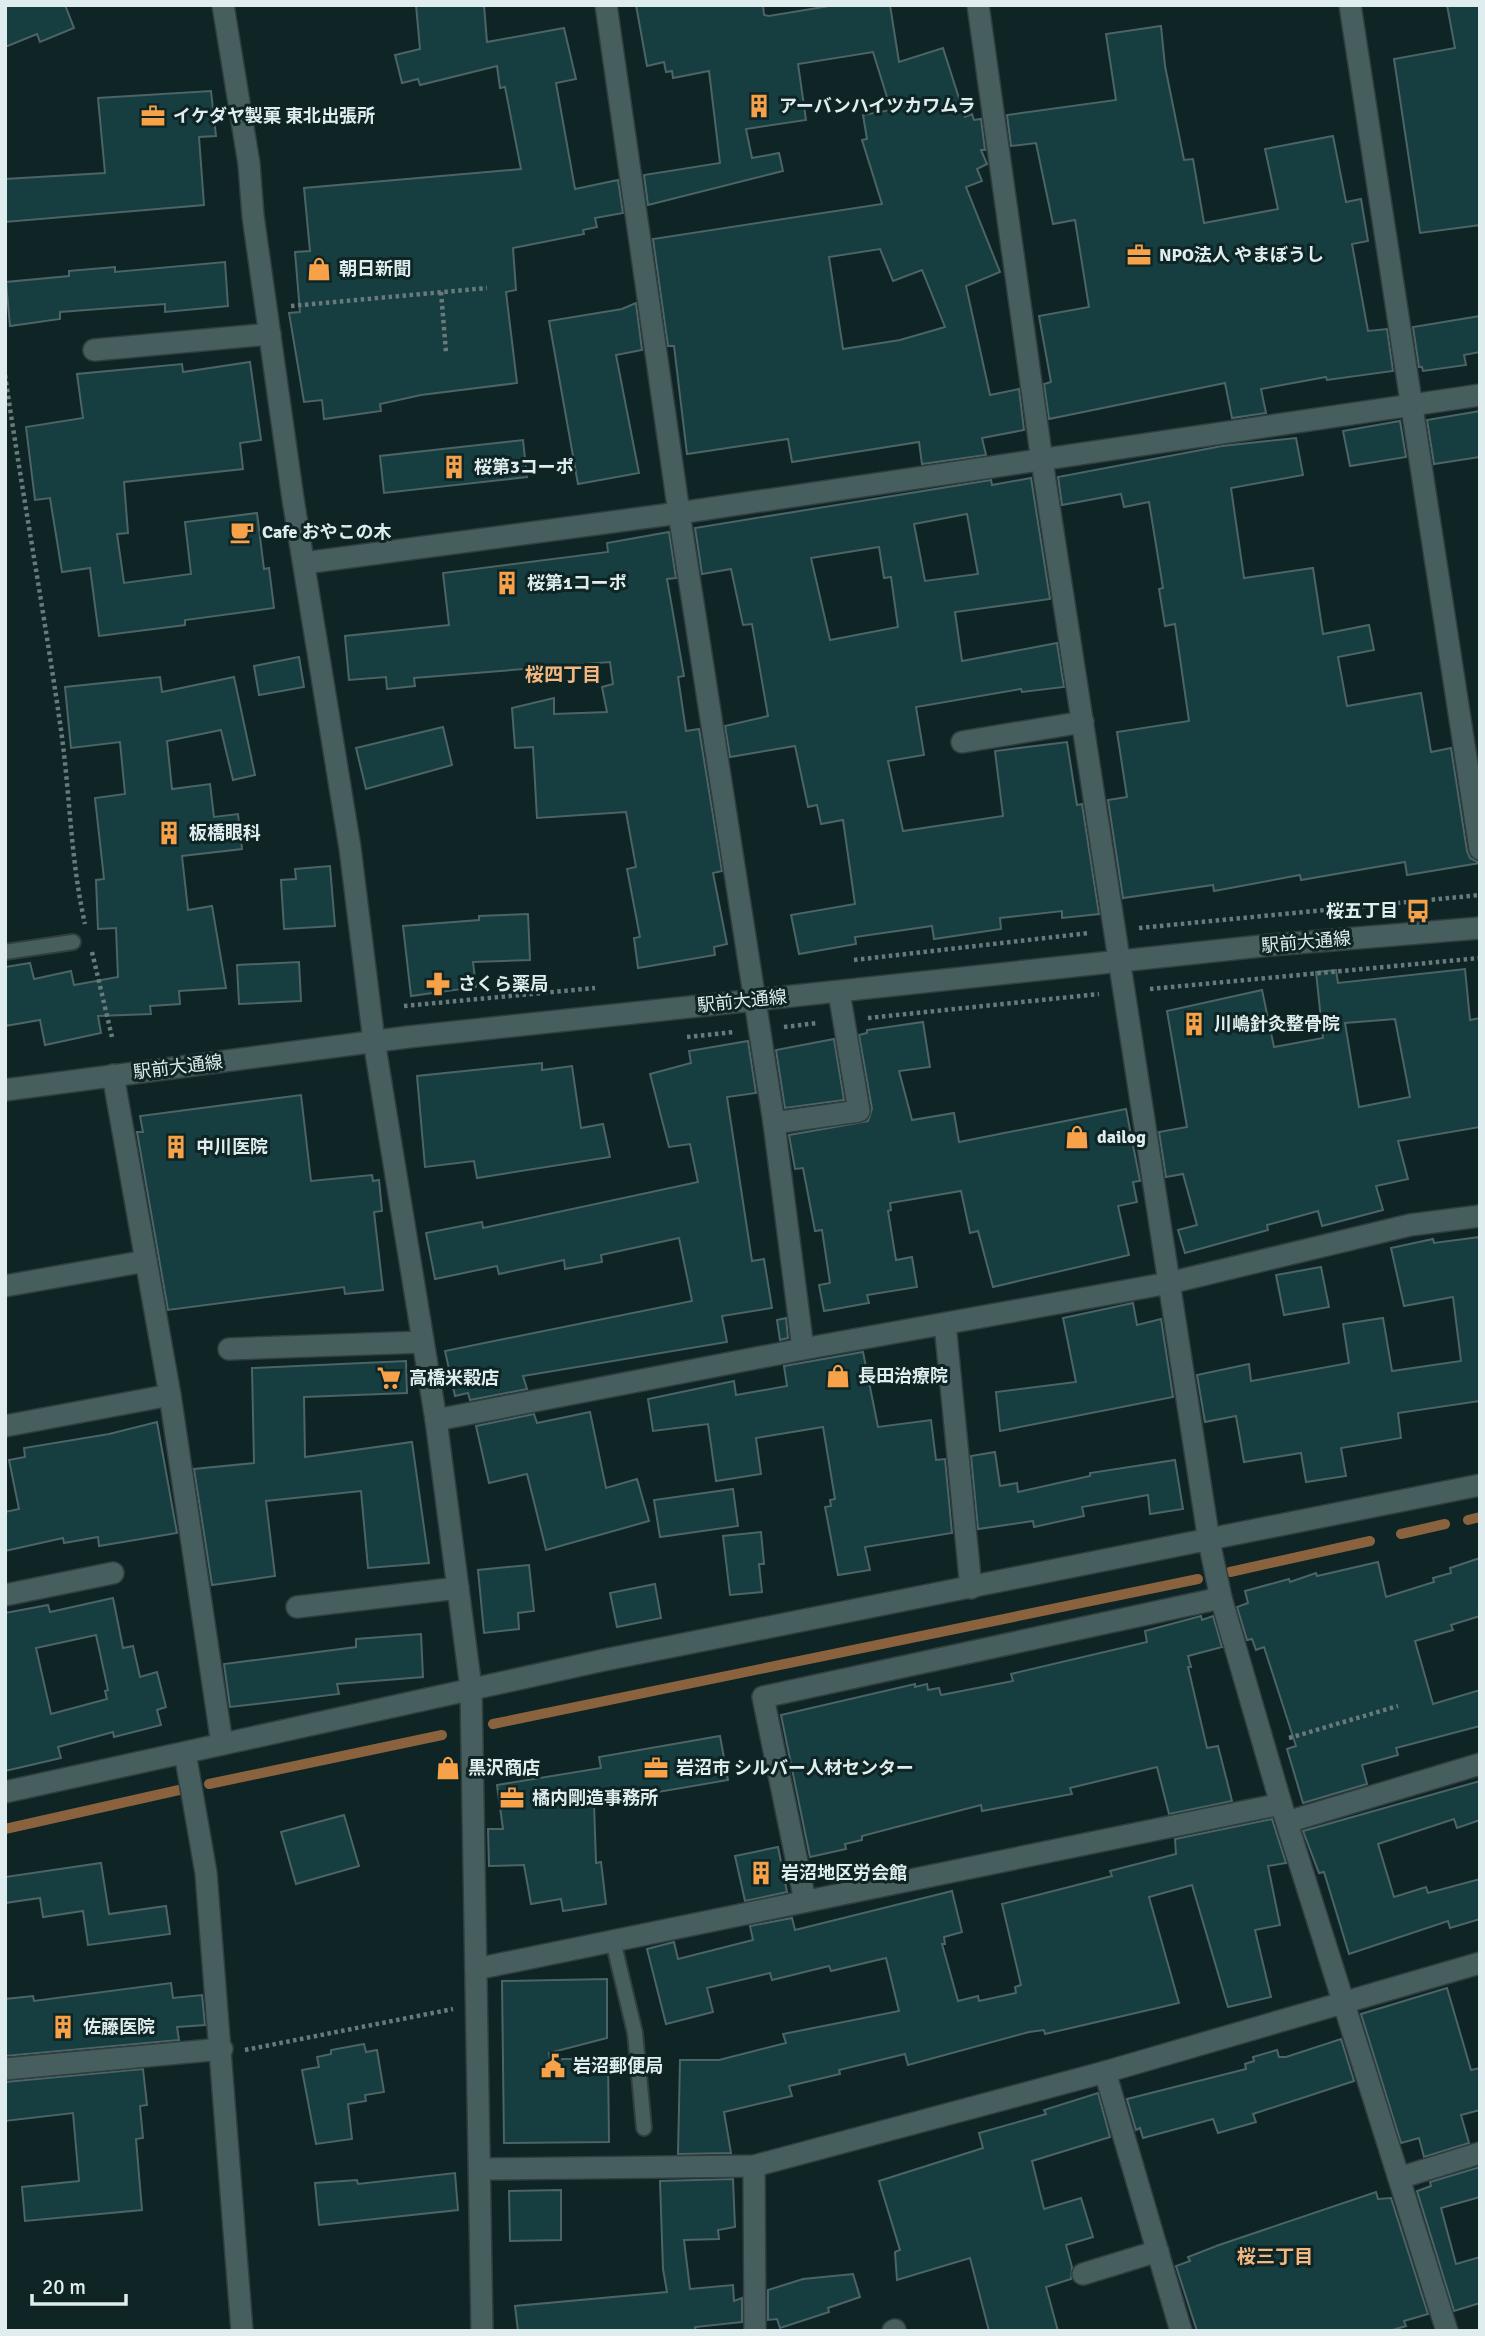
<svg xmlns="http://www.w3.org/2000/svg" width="1485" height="2336" viewBox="0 0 1485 2336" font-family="Signika,'Noto Sans JP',sans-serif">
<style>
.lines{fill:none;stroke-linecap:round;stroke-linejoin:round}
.stream{stroke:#8a633e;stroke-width:10}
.building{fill:#163d3f;stroke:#4c6465;stroke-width:2;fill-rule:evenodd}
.lane-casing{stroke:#313e3f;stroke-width:18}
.street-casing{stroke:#313e3f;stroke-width:24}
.secondary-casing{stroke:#313e3f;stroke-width:24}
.path{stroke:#687a7b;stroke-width:4.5;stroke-dasharray:3.5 3.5;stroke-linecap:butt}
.lane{stroke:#475e5f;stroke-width:14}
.street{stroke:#475e5f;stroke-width:21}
.secondary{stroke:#475e5f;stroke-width:21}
.labels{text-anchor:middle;stroke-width:6;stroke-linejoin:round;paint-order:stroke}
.poi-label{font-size:18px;font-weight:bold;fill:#e0edee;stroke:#0e2425;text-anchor:start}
.street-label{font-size:18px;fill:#e0edee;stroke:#0e2425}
.neighbourhood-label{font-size:19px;font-weight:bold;fill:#f3b780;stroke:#0e2425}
</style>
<rect width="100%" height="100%" fill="#0e2425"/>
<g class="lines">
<!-- stream -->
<g class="stream">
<polyline points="1468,1520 1480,1517"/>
<polyline points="1401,1534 1445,1524"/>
<polyline points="1230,1572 1370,1541"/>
<polyline points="493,1724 1198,1579"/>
<polyline points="209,1784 442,1735"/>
<polyline points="5,1829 179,1790"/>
</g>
</g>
<!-- building -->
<g class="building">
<polygon points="5,5 65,5 74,28 40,42 37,34 5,47"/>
<polygon points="416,5 484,5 487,42 564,28 576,79 556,83 575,189 618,180 623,213 595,218 597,227 583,230 584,234 513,248 516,290 506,292 517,383 421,395 380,404 381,411 324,419 322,400 304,402 289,313 300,312 295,252 310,251 304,188 521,169 505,87 500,88 497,66 420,85 418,79 402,83 395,55 420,49"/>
<path d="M636,5H763L764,15L769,16L835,5H890L899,62L943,48L965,117L972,114L974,120L981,119L985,150H981L987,164L977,169L982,181L966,187L1000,272L966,286L990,395L1019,389L1024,430L982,438L986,455L922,464L919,442L792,462L788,439L687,454L674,346H668L653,239L882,204L862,140L867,139L863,115L891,110L873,52L798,64L806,120L746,129L752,158L779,153L783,171L648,205L644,175L720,163L709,71L673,78L672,71L666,72L664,62L647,66ZM880,249L893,281L922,270L945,327L900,340L843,349L829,257Z"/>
<polygon points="1447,5 1480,5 1480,225 1420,233 1394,59 1455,48"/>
<polygon points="1161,26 1165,66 1184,160 1193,159 1204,223 1278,209 1265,149 1333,136 1346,202 1361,199 1368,241 1352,244 1368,331 1387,329 1393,371 1327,380 1326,377 1261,389 1266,413 1232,418 1225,383 1049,419 1044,384 1051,382 1039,316 1089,307 1075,220 1053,224 1036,143 1011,146 1007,115 1116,100 1106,34"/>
<polygon points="211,91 216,136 199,137 204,205 5,222 5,179 105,173 98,98"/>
<polygon points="225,262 228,306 165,312 165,304 60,312 60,319 10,326 6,282 69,276 69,271 115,267 115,272"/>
<polygon points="636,303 642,350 616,355 639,473 578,484 549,321 622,309"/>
<polygon points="1480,316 1480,352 1464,355 1466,365 1423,371 1422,367 1419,367 1413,327"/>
<polygon points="250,362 261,440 240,443 243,469 124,482 128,533 117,534 124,583 191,574 185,522 257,513 264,569 269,568 274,608 185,620 185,625 99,636 90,568 62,572 50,498 35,500 26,427 83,418 77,374 182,364 183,372"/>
<polygon points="1480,411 1480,457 1434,464 1427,420"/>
<polygon points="1400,421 1406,457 1350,466 1343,431"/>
<polygon points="1296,438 1303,475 1231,488 1244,578 1313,568 1323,634 1369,625 1374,650 1338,657 1347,706 1421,693 1431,752 1451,748 1467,851 1470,858 1480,863 1407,875 1405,862 1301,880 1300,875 1214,891 1213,885 1123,898 1108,800 1127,797 1117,732 1189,721 1175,624 1165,626 1159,589 1163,588 1149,502 1124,507 1121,494 1062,505 1058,477 1222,446"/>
<polygon points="523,440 527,477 384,493 380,456"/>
<path d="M1031,478L1050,599L955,612L962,661L1057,643L1064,687L1022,692L1021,689L916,707L924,755L888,761L903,831L1003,816L995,751L1067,742L1077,805L1082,804L1099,914L1062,918V911L1000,918L1001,929L934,939L932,926L855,937L856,944L799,954L791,915L855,904L843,820L821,824L817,805L808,807L795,746L730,757L725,726L768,716L752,624L743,625L731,569L702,574L695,528L991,480L992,485ZM967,514L978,574L925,581L914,524ZM879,547L884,578L891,577L898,627L830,640L811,558Z"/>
<polygon points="669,532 676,578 667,579 684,676 678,677 686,731 699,729 722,871 713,873 727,944 714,947 715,955 638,968 634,938 640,937 627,869 636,867 626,812 537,818 533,747 515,748 512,708 554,698 554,714 607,712 602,687 613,684 610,662 414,678 415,686 387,689 386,677 349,680 345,636 449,625 443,573 608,552 607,543"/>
<polygon points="299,657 304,687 259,695 254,666"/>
<polygon points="160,677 162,692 234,677 255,775 233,780 221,730 167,741 172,789 210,784 214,817 238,814 242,849 182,856 188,910 212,906 226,988 179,991 180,1004 150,1006 151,1014 98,1016 101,1033 45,1045 40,1020 5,1026 5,967 30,963 34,979 71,971 74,985 118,977 116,928 98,929 96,880 104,879 95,798 125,794 120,742 71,748 65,687"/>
<polygon points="443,727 452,765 366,789 356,748"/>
<polygon points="330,866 335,926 284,929 281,880 296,879 295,869"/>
<polygon points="528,914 530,960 473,962 476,987 411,996 403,926 479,920 479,916"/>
<polygon points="299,962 301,1001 239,1004 237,965"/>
<path d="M1465,969L1470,1020L1480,1018V1127L1398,1141L1408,1179L1376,1186L1383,1210L1322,1226L1318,1211L1267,1225L1268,1230L1185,1253L1178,1230L1197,1225L1183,1174L1166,1177L1159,1132L1187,1127L1167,1011L1262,990L1274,1047L1323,1038L1316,972L1336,970L1338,983ZM1395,1019L1410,1097L1359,1107L1345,1023Z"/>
<polygon points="923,1022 930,1067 899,1071 912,1120 954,1113 959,1142 1126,1109 1140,1181 1133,1182 1137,1202 1118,1206 1129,1255 993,1287 978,1231 970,1233 961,1191 890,1203 891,1210 888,1211 896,1260 912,1257 917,1287 867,1295 869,1303 824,1311 819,1285 830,1283 822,1230 815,1231 803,1168 795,1169 789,1135 868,1121 872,1109 859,1035 867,1033 867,1030"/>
<polygon points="834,1039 844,1100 785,1108 776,1050"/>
<polygon points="748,1041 756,1093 727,1097 752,1261 764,1259 772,1308 722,1316 727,1342 523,1376 527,1389 470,1400 468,1393 455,1396 445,1351 692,1301 679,1238 601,1255 602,1262 565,1269 564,1260 499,1274 497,1266 435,1279 426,1233 482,1222 483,1228 698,1182 690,1144 669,1147 650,1074 691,1063 689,1051"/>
<polygon points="542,1063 542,1070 572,1066 581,1128 603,1124 610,1157 477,1178 474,1161 425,1167 417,1076"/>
<polygon points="301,1095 311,1181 372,1175 373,1181 379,1180 382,1211 374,1212 383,1290 345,1294 344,1287 168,1310 137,1132 143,1132 140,1116"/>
<polygon points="1480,1237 1480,1401 1398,1413 1401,1438 1341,1448 1346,1476 1306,1482 1301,1453 1244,1462 1236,1416 1205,1422 1197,1375 1249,1364 1251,1381 1349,1363 1343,1324 1383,1318 1392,1371 1461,1361 1453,1297 1404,1306 1391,1248 1433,1239 1434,1243"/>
<polygon points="1321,1267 1329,1307 1284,1315 1276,1275"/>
<polygon points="1133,1303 1137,1325 1161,1319 1173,1397 1000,1431 996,1392 1076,1382 1063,1318"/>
<polygon points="786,1318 788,1338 780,1340 777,1320"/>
<polygon points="863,1352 878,1427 931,1420 936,1460 945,1459 952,1533 865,1547 870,1570 838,1575 825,1507 831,1506 830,1500 835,1499 823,1427 756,1438 761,1474 716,1481 708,1424 653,1431 648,1399 734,1381 736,1395 787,1386 784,1366"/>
<polygon points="406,1361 407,1393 304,1397 305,1457 412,1442 429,1563 368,1568 361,1491 266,1501 275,1576 212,1585 194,1469 254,1463 252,1368"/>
<polygon points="590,1412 606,1488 637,1479 649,1521 546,1550 527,1474 489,1483 476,1426 534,1414 537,1423"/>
<polygon points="157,1422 177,1533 99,1546 98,1537 64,1543 63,1538 5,1551 5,1512 19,1509 9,1460 25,1457 24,1448 109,1434"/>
<polygon points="995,1452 1000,1486 1017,1483 1018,1492 1090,1476 1090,1473 1175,1460 1183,1509 1150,1514 1148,1495 1082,1507 1084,1516 1034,1527 1033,1521 978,1529 971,1456"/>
<polygon points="733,1489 738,1526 660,1537 654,1500"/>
<polygon points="761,1532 764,1564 759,1564 762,1592 730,1595 723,1536"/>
<polygon points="1480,1558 1480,1616 1451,1625 1453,1630 1415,1641 1433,1704 1480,1690 1480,1726 1396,1748 1398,1755 1362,1765 1367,1784 1303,1803 1287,1749 1296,1746 1264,1647 1256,1650 1252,1639 1247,1640 1237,1607 1248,1603 1245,1591 1289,1579 1290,1582 1316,1573 1317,1576 1378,1562 1386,1597 1434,1582 1433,1578 1451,1573 1450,1568"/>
<polygon points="529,1565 534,1611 518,1613 519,1629 484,1633 478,1570"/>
<polygon points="655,1584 661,1618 617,1627 610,1593"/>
<path d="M113,1598L123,1648L133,1646L140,1677L157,1672L166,1707L157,1710L161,1725L114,1737L113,1732L58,1747L61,1758L5,1771V1613L48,1605L50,1612ZM96,1635L108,1690L105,1691L107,1699L51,1714L36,1648Z"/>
<polygon points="1201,1616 1202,1620 1213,1616 1222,1647 1188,1656 1191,1667 1188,1667 1207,1748 1218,1746 1232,1801 1169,1814 1157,1767 1070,1788 1072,1794 982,1811 981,1805 923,1820 862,1836 862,1840 845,1844 846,1849 810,1857 781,1715 915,1684 915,1687 927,1684 928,1690 939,1688 941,1695 1013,1681 1011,1674 1147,1642 1145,1631"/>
<polygon points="421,1634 423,1677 337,1684 339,1694 230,1707 224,1664 356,1647 356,1639"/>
<polygon points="720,1736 728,1780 594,1803 596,1863 601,1862 606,1904 563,1911 561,1899 531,1904 524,1865 489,1866 488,1829 503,1829 497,1785 601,1768 599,1757"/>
<polygon points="1480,1781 1480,1820 1457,1828 1454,1819 1378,1844 1394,1897 1426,1887 1428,1893 1480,1879 1480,1919 1450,1928 1448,1921 1349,1954 1324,1872 1319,1873 1303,1831"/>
<polygon points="344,1815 359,1866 296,1884 281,1832"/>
<polygon points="1272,1819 1286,1863 1268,1866 1280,1925 1255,1930 1271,1997 1228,2007 1192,1885 1149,1897 1179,2003 1045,2034 1044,2030 1029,2032 908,2065 905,2054 839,2070 840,2074 789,2086 792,2096 724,2112 731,2153 678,2154 680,2060 719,2060 786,2043 783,2034 899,2011 886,1958 831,1971 829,1966 772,1980 770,1973 707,1988 713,2012 666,2024 647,1949 674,1942 678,1959 753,1940 750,1926 792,1918 795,1930 952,1891 962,1932 944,1937 945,1944 942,1944 958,2001 978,1996 979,2001 1016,1993 1015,1987 1021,1985 1002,1904 1112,1876 1110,1871 1176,1854 1175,1839"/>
<polygon points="778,1847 787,1892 745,1901 735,1856"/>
<polygon points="101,1863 109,1914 166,1906 170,1934 88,1945 83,1911 43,1917 40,1898 5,1903 5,1877"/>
<polygon points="607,1979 607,2038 549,2053 550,2059 608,2059 609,2142 504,2143 502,1981"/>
<polygon points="171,1983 173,1998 202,1995 205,2025 177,2027 179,2040 5,2056 5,1999 33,1996 34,2001"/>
<polygon points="1447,1988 1471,2070 1480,2068 1480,2110 1461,2115 1469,2143 1424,2157 1419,2138 1401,2143 1361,2014"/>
<polygon points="1341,2039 1354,2081 1253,2114 1256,2122 1218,2133 1213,2119 1143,2138 1140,2128 1136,2130 1127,2099 1246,2069 1245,2064 1254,2061 1253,2057 1277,2050 1279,2057 1286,2057"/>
<polygon points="364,2044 366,2052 377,2050 384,2092 365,2095 366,2101 348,2104 352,2139 316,2144 302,2070 319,2067 317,2057 331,2054 331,2050"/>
<polygon points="143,2069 147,2105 140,2106 143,2138 136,2139 142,2210 25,2221 22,2187 79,2181 73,2113 5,2121 5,2082"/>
<polygon points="1098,2093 1110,2137 1032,2161 1044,2209 1081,2198 1093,2237 1066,2245 1072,2267 1071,2279 1046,2287 1058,2331 989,2331 970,2258 897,2280 895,2252 900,2250 879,2181 983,2148 979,2133 1046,2114 1044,2110"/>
<polygon points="1480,2167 1480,2197 1441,2208 1456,2264 1480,2257 1480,2303 1454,2311 1417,2191 1431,2186 1430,2182"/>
<polygon points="455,2173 458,2210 319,2225 315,2183 357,2180 358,2184"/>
<polygon points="733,2179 735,2227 718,2230 719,2239 684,2240 690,2289 733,2285 734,2301 742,2298 742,2322 695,2327 696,2331 518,2331 515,2306 667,2292 663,2269 660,2181"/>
<polygon points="561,2190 561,2240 510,2241 509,2191"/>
<polygon points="1376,2192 1378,2199 1391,2198 1428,2314 1404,2321 1406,2326 1389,2331 1197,2331 1176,2266 1190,2261 1188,2257 1219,2245"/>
<polygon points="853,2274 860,2297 828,2308 829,2312 780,2328 777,2319 768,2320 768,2290 803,2279"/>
</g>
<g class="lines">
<!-- lane casing -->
<g class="lane-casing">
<g id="lane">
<polyline points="5,952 73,942"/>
<polyline points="613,1941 635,2033 644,2128"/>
</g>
</g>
<!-- street casing -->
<g class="street-casing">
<g id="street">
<polyline points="223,5 249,164 253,216 293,499 350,848 374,1041 436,1420 471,1688 482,2331"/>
<polyline points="606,5 679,513 774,1123 803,1349"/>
<polyline points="978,5 1042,461 1209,1541 1221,1598 1281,1804 1447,2331"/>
<polyline points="1350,5 1480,849"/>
<polyline points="94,350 270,334"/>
<polyline points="304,563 679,513 1480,395"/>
<polyline points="962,742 1083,722"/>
<polyline points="113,1075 170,1395 222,1744"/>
<polyline points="774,1123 859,1111 839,992"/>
<polyline points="5,1286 146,1261"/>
<polyline points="945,1324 971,1588"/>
<polyline points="229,1349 423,1342"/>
<polyline points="436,1420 803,1349 1169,1283 1410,1225 1480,1216"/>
<polyline points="5,1426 170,1395"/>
<polyline points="5,1595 113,1573"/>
<polyline points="297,1607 458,1588"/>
<polyline points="185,1753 206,1873 242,2331"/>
<polyline points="5,1792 604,1660 1480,1485"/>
<polyline points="1287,1822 1480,1764"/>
<polyline points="805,1901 763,1697 1221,1598"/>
<polyline points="476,1969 1281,1804"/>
<polyline points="5,2069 222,2049"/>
<polyline points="1105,2072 1181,2331"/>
<polyline points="754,2166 755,2331"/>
<polyline points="481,2169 754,2166 1105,2072 1480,1963"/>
<polyline points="1399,2178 1480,2153"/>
<polyline points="1083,2274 1158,2251"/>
<polyline points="893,2331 895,2330"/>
</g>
</g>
<!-- secondary casing -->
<g class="secondary-casing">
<polyline id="secondary" points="5,1090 408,1037 1271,945 1480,928"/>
</g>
<!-- path -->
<g class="path">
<polyline points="441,292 446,352"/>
<polyline points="291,306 487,288"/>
<path d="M5,375C22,491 43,606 60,723C70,789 70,858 85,924"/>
<polyline points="1139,928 1480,895"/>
<polyline points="92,952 112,1037"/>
<polyline points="854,960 1089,933"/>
<polyline points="1150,989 1480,958"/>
<polyline points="404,1006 595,988"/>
<polyline points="868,1018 1099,994"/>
<polyline points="784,1027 817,1023"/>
<polyline points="687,1037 734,1032"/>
<polyline points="1289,1738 1398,1706"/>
<polyline points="245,2050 453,2009"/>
</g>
<!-- lane -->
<use href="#lane" class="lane"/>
<!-- street -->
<use href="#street" class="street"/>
<!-- secondary -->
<use href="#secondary" class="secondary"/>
</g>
<!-- icons -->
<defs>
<g id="building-bare" transform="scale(1.89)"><path d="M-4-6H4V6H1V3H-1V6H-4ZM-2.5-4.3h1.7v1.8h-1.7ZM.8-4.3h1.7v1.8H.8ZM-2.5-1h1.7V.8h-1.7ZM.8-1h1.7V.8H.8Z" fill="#f7a149" stroke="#0e2425" stroke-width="2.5" paint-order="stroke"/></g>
<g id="office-bare" transform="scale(1.89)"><path d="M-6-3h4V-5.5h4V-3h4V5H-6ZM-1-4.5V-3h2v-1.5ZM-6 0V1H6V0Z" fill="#f7a149" stroke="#0e2425" stroke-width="2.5" paint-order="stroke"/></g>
<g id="shop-bare" transform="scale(1.89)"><path d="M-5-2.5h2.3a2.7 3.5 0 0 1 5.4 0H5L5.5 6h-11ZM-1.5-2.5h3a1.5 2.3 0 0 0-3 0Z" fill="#f7a149" stroke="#0e2425" stroke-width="2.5" paint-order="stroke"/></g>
<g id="cafe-bare" transform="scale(1.89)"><path d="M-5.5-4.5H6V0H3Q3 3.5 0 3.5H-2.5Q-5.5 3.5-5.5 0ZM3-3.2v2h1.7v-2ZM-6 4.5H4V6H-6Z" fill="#f7a149" stroke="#0e2425" stroke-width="2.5" paint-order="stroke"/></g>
<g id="bus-bare" transform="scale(1.89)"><path d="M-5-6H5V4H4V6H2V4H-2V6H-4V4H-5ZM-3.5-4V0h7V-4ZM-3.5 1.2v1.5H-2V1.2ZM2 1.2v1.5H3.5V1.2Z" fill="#f7a149" stroke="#0e2425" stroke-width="2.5" paint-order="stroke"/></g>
<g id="pharmacy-bare" transform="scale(1.89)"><path d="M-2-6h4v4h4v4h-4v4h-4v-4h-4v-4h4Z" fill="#f7a149" stroke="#0e2425" stroke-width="2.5" paint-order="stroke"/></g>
<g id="supermarket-bare" transform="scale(1.89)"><path d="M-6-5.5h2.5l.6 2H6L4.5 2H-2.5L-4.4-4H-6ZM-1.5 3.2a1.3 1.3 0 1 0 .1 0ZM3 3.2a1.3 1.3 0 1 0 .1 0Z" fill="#f7a149" stroke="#0e2425" stroke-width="2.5" paint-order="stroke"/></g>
<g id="civic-bare" transform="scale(1.89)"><path d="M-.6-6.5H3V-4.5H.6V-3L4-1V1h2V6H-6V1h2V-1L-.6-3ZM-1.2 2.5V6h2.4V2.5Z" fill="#f7a149" stroke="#0e2425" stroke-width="2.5" paint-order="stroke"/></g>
</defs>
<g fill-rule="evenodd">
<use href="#building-bare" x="759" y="106"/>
<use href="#office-bare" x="153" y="116"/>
<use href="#office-bare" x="1139" y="255"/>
<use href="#shop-bare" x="319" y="269"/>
<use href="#building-bare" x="454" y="467"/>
<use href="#cafe-bare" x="242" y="532"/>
<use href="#building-bare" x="507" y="583"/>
<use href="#building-bare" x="169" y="833"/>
<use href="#bus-bare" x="1418" y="911"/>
<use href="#pharmacy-bare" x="438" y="984"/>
<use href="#building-bare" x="1194" y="1024"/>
<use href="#shop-bare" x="1077" y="1137"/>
<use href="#building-bare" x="176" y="1147"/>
<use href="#shop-bare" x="838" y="1376"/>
<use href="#supermarket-bare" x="389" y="1378"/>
<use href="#shop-bare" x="448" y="1768"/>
<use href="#office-bare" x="656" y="1768"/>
<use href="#office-bare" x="512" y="1798"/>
<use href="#building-bare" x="761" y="1873"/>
<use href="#building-bare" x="63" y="2027"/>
<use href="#civic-bare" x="553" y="2066"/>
</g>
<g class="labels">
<!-- poi labels -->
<g class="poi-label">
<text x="779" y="112">アーバンハイツカワムラ</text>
<text x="173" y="122">イケダヤ製菓 東北出張所</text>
<text x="1159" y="261">NPO法人 やまぼうし</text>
<text x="339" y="275">朝日新聞</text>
<text x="474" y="473">桜第3コーポ</text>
<text x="262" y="538">Cafe おやこの木</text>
<text x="527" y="589">桜第1コーポ</text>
<text x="189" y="839">板橋眼科</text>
<text x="1398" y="917" text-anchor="end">桜五丁目</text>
<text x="458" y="990">さくら薬局</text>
<text x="1214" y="1030">川嶋針灸整骨院</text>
<text x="1097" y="1143">dailog</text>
<text x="196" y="1153">中川医院</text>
<text x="858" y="1382">長田治療院</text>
<text x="409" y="1384">高橋米穀店</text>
<text x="468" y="1774">黒沢商店</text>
<text x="676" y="1774">岩沼市 シルバー人材センター</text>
<text x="532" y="1804">橘内剛造事務所</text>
<text x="781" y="1879">岩沼地区労会館</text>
<text x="83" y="2033">佐藤医院</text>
<text x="573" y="2072">岩沼郵便局</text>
</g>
<!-- street labels -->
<g class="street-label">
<text transform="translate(1306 942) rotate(-5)" y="6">駅前大通線</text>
<text transform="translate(742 1001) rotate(-6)" y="6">駅前大通線</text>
<text transform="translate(178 1067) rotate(-7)" y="6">駅前大通線</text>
</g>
<!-- neighbourhood labels -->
<g class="neighbourhood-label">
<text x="563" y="681">桜四丁目</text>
<text x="1275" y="2263">桜三丁目</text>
</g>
</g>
<!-- border -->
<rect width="1485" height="2336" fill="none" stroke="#e0edee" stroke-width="14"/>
<!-- scale -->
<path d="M32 2294v10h94v-10" fill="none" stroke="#e0edee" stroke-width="3.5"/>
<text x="42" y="2294" font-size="21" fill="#e0edee" stroke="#0e2425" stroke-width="5" paint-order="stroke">20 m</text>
</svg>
